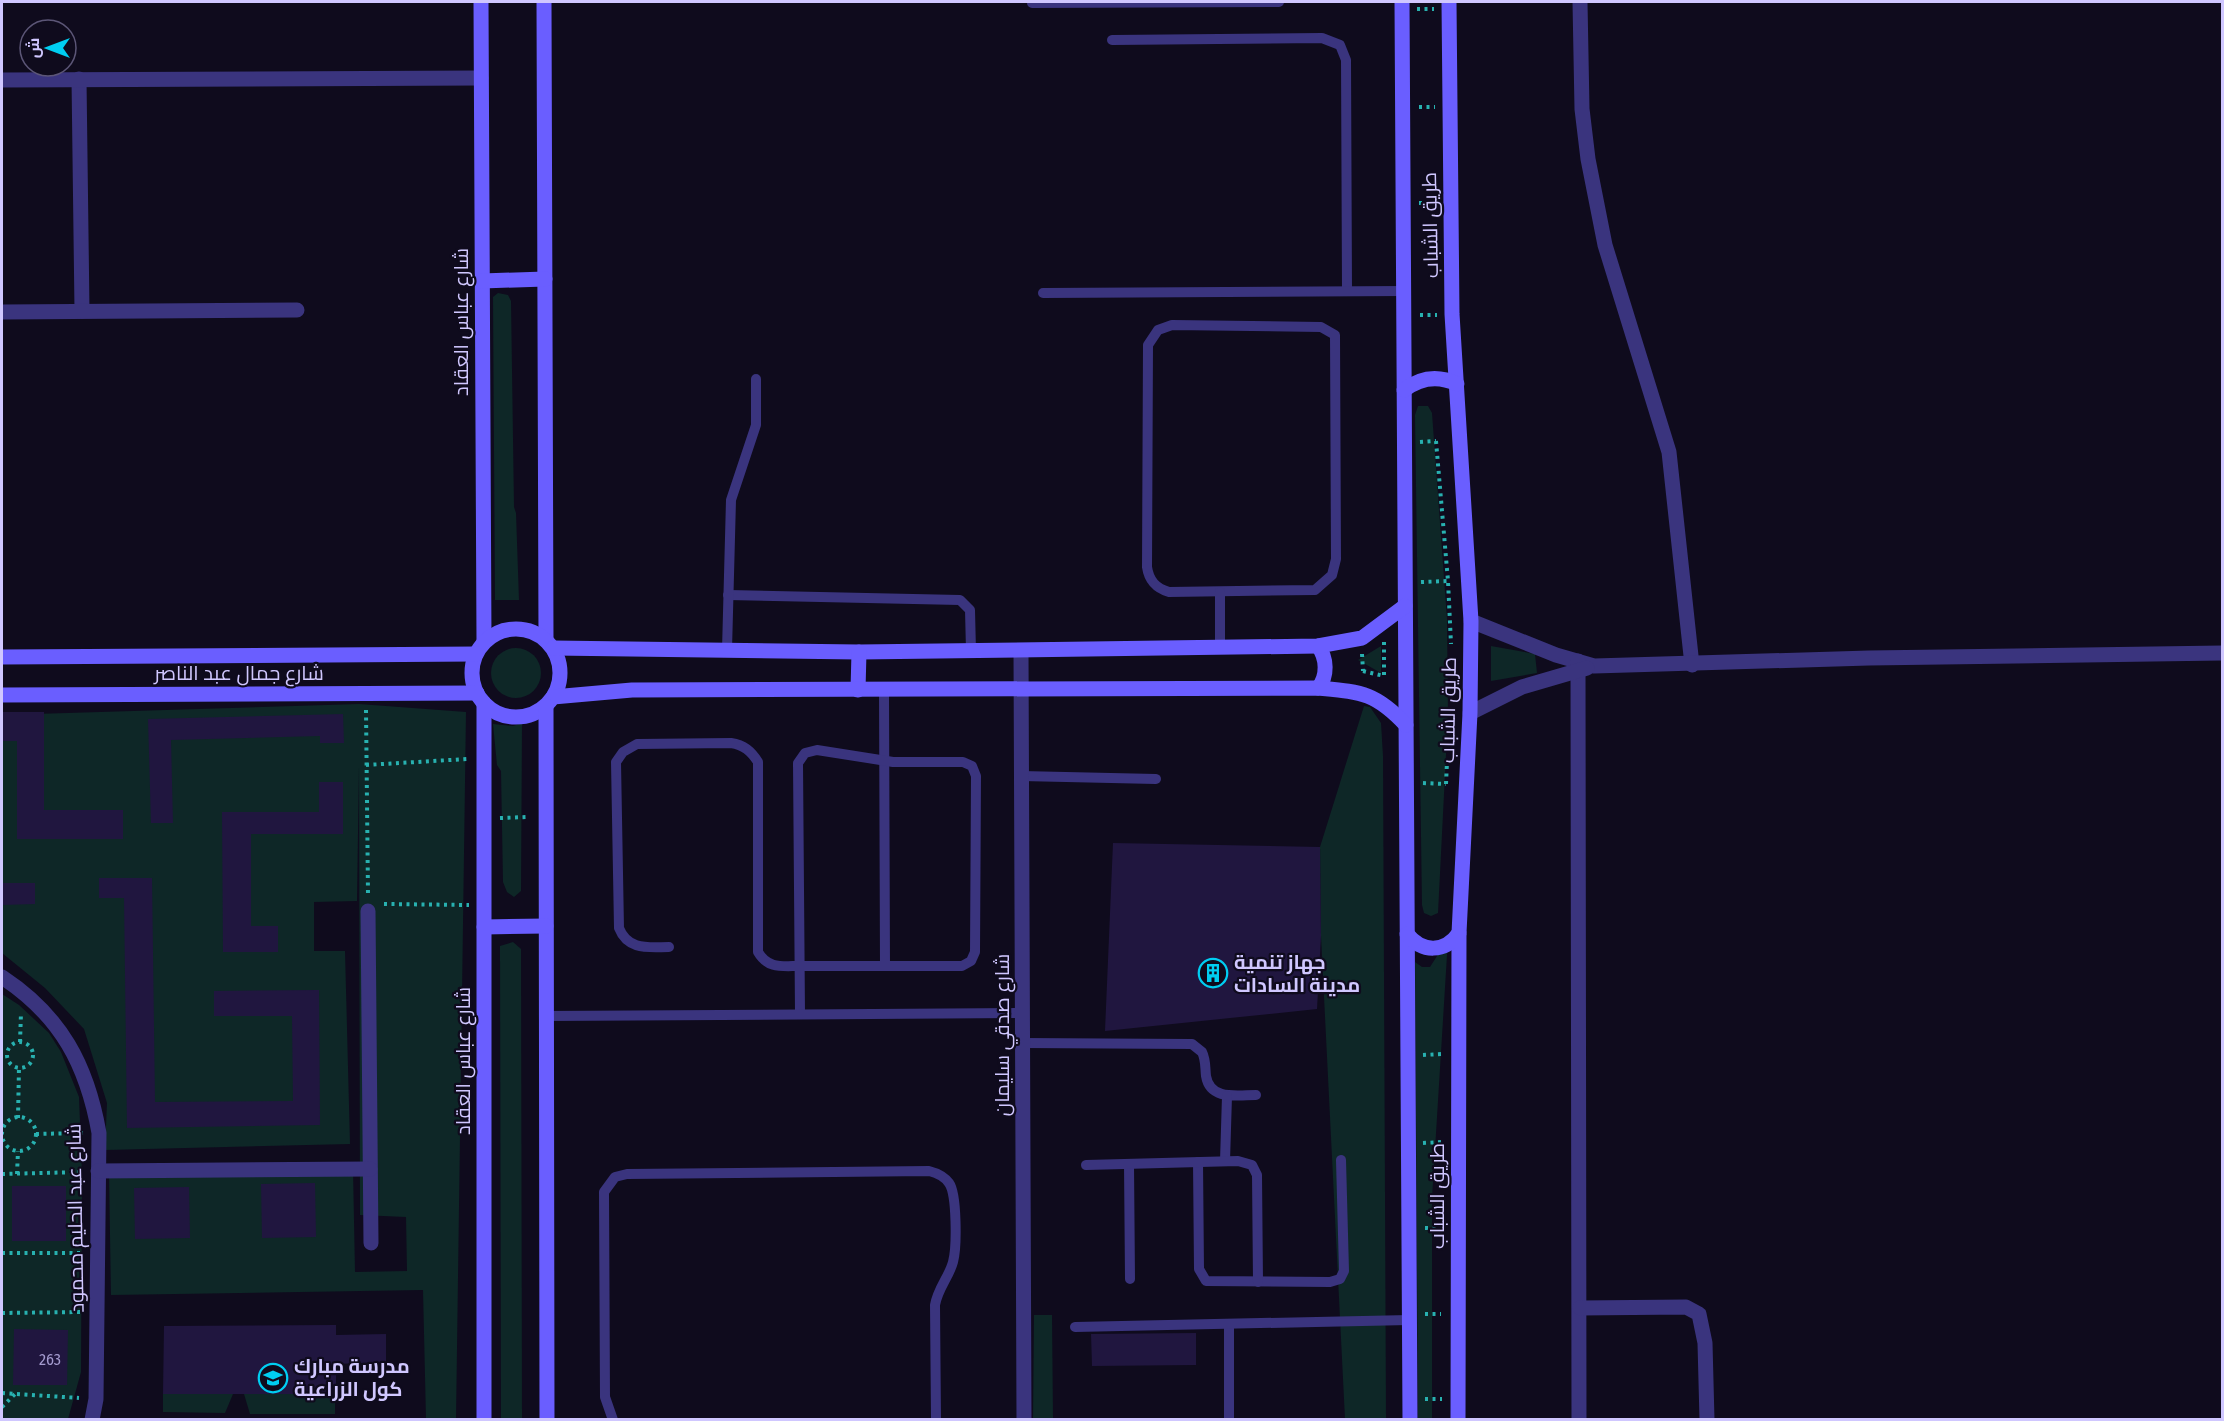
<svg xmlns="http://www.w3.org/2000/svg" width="2224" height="1421" viewBox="0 0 2224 1421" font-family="'Fira Sans Condensed',Cairo,sans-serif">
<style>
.green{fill:#0e2727}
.building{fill:#20163f}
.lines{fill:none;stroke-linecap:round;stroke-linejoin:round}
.path{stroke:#28b1b0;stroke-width:4;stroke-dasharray:3 4.5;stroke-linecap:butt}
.lane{stroke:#3a347e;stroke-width:10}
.street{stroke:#3a347e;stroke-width:15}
.secondary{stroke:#6a5eff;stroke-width:15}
.labels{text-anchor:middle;stroke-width:4.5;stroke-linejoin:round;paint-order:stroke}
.number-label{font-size:16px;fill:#a49bcf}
.street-label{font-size:20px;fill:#d0c7ff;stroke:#0f0b1d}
.poi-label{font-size:20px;font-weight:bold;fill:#d0c7ff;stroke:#0f0b1d;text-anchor:start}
</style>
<rect width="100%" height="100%" fill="#0f0b1d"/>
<!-- green -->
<g class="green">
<polygon points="498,293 508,295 511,301 514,507 516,513 519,600 495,600 493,297"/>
<polygon points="1418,406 1428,406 1432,413 1447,619 1448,715 1438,913 1431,916 1424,913 1422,905 1415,415"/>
<polygon points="1381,646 1381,673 1358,660"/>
<polygon points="1491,646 1535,654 1537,673 1491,681"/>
<circle cx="516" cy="673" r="25"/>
<polygon points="359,704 466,712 456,1419 426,1419 423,1290 111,1295 109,1174 353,1169 355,1272 407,1271 406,1217 360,1215 359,766 357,901 314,902 314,951 345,951 350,1144 105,1150 107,1103 84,1029 45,988 2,953 2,715"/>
<polygon points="1364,706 1370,707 1381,723 1383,756 1386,1419 1345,1419 1321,936 1320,847"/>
<polygon points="522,723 521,891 514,897 507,892 503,882 501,771 497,765 493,724 513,726"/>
<polygon points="1448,939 1432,1198 1432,1420 1418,1419 1415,962 1422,967 1430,967"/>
<polygon points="513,942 521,949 522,1419 501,1420 500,946"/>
<polygon points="2,994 19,1005 49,1033 61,1052 79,1097 82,1175 81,1372 68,1419 2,1419"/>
<polygon points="1034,1315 1052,1315 1053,1419 1033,1419"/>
<polygon points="163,1394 233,1394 225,1413 163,1412"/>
<polygon points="244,1394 335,1394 335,1414 250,1414"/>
</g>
<!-- building -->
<g class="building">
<polygon points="2,712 44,712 44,810 123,810 123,839 17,839 17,741 2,741"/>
<polygon points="343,714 344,743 320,743 320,736 171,740 173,823 151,823 148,719"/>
<polygon points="319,782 343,782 343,834 251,834 251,926 278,926 278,952 223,952 222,812 319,812"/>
<polygon points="1113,843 1320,847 1321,936 1317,1009 1105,1031"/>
<polygon points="99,878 152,878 155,1102 293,1101 292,1016 214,1016 214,991 319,990 320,1125 127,1128 124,898 99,898"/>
<polygon points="2,883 35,883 35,904 2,905"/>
<polygon points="315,1183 316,1237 262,1238 261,1184"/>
<rect x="12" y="1186" width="54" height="55"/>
<polygon points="189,1187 190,1238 135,1239 134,1188"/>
<polygon points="336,1325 336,1335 386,1334 386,1362 336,1364 336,1394 163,1394 164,1326"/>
<polygon points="14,1329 68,1330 67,1385 13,1385"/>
<polygon points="1196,1333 1196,1365 1092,1366 1091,1334"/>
</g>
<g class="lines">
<!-- path -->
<g class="path">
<polyline points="1417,9 1434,9"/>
<polyline points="1419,107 1435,107"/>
<polyline points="1419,203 1435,203"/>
<polyline points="1420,315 1437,315"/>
<polyline points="1436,441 1448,581 1451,644"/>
<polyline points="1420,442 1436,441"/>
<polyline points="1421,582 1449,581"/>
<polyline points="1362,654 1363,671"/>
<polyline points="1363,671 1384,676 1384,641"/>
<polyline points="366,710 368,894"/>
<polyline points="366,765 467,759"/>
<polyline points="1423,783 1446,784"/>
<polyline points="1446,784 1447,762"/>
<polyline points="500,818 528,817"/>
<polyline points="384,904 469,905"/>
<polyline points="20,1042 21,1013"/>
<circle cx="20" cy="1055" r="13"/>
<polyline points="1423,1055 1443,1054"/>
<circle cx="19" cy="1134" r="17"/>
<polyline points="18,1118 19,1067"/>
<polyline points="36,1134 83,1133"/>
<polyline points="1423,1143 1443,1142"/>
<polyline points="2,1174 82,1172"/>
<polyline points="17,1174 18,1151"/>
<polyline points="1425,1228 1441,1228"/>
<polyline points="2,1253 82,1253"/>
<polyline points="2,1313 82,1312"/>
<polyline points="1425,1314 1441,1314"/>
<polyline points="2,1393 79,1398"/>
<polyline points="1425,1399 1442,1399"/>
<polyline points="2,1407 15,1394"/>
</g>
<!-- lane -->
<g class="lane">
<polyline points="1032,3 1279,2"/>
<polyline points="1112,40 1322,38 1340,45 1346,60 1347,291"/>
<polyline points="1043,293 1404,291"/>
<path d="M1172,325L1321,327L1335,335L1336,559L1332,575L1315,590L1169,592C1156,588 1149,581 1147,567L1148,345L1158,330Z"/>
<polyline points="1220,592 1220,649"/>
<polyline points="728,595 960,600 970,610 971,651"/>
<polyline points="727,650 731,500 756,425 756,379"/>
<polyline points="884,690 885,966"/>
<polyline points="1021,776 1156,779"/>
<path d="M669,947C649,947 628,951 619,928L616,762L623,752L637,744L731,743C744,745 751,751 758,762V952C768,969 782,966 799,966H962L971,961L975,952L976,776L972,766L963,762H893L817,750L805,753L798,763L800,1014"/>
<polyline points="546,1016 1022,1013"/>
<path d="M1022,1043L1192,1044L1202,1052C1206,1060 1205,1067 1206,1076C1210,1101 1238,1095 1256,1095"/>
<polyline points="1225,1161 1227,1096"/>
<polyline points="1198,1162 1199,1269 1206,1281 1330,1282 1340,1279 1344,1271 1341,1160"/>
<polyline points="1129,1164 1130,1279"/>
<polyline points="1086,1165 1238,1161 1252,1165 1257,1175 1258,1282"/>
<polyline points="1229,1324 1229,1420"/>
<polyline points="1075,1327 1409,1320"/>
<path d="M613,1420L605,1397L604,1192L615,1177L627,1174L929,1171C937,1173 944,1176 949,1183C957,1194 957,1247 953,1262C949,1277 938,1288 935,1305L936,1420"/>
</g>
<!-- street -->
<g class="street">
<polyline points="1580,2 1582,109 1588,159 1605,245 1669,452 1692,665"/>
<polyline points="79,79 82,311"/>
<polyline points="2,80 481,78"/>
<polyline points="2,312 297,310"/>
<polyline points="1471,621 1556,655 1594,666 1869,658 2222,653"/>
<polyline points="1021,651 1024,1420"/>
<polyline points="1578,661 1579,1420"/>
<polyline points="1470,713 1522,687 1587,668"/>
<polyline points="368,911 371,1243"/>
<path d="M2,977C61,1016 87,1065 99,1133L96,1399L92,1420"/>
<polyline points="98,1171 370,1169"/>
<polyline points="1580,1308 1686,1307 1699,1314 1705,1343 1707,1420"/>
</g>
<!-- secondary -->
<g class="secondary">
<polyline points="481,2 484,642"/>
<polyline points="544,2 546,639"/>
<polyline points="1402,2 1410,1420"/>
<polyline points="1449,2 1452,314 1471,621 1470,713 1459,933 1458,1420"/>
<polyline points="482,281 545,279"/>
<path d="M1404,390C1421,377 1438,375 1457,384"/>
<circle cx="516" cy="673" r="44"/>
<path d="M1318,646C1327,658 1328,676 1318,688"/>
<polyline points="553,648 859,652 1318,646 1362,638 1405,606"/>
<polyline points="2,657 476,654"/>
<polyline points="858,690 859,652"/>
<polyline points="2,695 477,693"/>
<path d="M553,697L632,690L1318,688C1361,692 1375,692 1406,725"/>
<polyline points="546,706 547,1420"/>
<polyline points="484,927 546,926"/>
<path d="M1407,934C1422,953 1445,953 1459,933"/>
<polyline points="484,1420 484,703"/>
</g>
</g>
<!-- icons -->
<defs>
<g id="building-ring" transform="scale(1.5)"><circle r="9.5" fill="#0f0b1d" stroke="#00cef2" stroke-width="1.5"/><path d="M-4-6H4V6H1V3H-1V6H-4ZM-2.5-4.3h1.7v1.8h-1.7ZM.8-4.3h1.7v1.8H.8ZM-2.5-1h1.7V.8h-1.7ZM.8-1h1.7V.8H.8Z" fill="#00cef2"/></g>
<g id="school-ring" transform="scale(1.5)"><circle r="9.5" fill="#0f0b1d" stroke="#00cef2" stroke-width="1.5"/><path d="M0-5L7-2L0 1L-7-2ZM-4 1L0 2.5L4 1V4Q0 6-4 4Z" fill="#00cef2"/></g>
</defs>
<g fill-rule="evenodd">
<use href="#building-ring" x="1213" y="973"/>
<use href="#school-ring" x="273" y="1378"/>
</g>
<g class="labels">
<!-- number labels -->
<g class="number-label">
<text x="50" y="1365">263</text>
</g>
<!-- street labels -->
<g class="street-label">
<text transform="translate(1430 225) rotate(-91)" y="7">طريق الشباب</text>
<text transform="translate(461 322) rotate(-90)" y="7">شارع عباس العقاد</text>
<text x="239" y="680">شارع جمال عبد الناصر</text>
<text transform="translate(1448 710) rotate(-89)" y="7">طريق الشباب</text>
<text transform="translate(1002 1035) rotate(-90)" y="7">شارع صدقي سليمان</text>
<text transform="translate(463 1061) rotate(-90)" y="7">شارع عباس العقاد</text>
<text transform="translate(1437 1196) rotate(-90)" y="7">طريق الشباب</text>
<text transform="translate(75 1218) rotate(-91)" y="7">شارع عبد الحليم محمود</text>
</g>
<!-- poi labels -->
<g class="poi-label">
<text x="1234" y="969">جهاز تنمية<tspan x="1234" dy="23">مدينة السادات</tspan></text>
<text x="294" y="1373">مدرسة مبارك<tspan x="294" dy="23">كول الزراعية</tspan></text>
</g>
</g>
<!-- border -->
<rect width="2224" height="1421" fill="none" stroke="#d0c7ff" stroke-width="6"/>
<!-- north arrow -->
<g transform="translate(48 48) rotate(270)"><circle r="28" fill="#0f0b1d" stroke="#5c5677" stroke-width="1.5"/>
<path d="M0-4.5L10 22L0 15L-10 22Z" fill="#00cef2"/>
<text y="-9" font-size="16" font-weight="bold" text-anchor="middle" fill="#d0c7ff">ش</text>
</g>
</svg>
